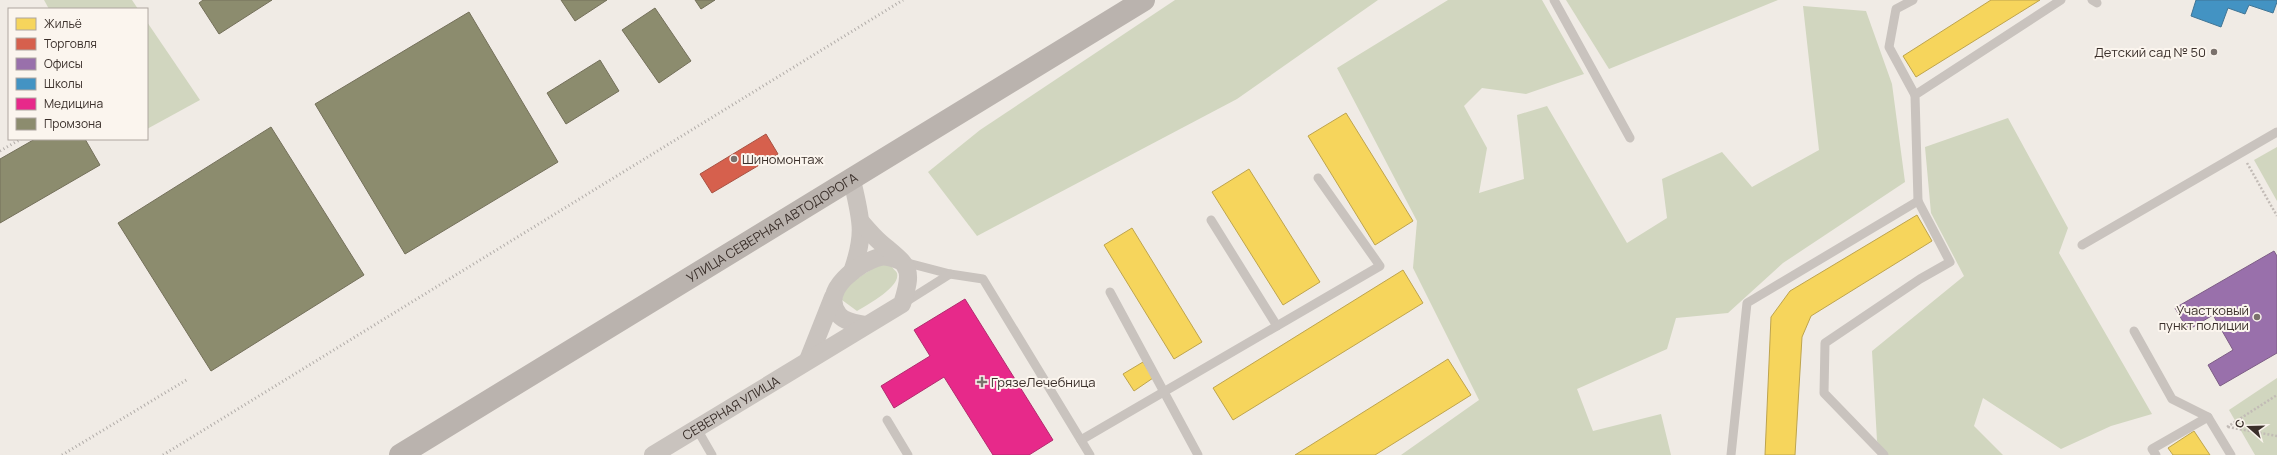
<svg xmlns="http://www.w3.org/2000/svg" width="2277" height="455" viewBox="0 0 2277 455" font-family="Manrope,sans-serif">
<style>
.green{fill:#d1d6bf}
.homes{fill:#f6d55c;stroke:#bea44d}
.shops{fill:#d6604d;stroke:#a85243}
.offices{fill:#9970ab;stroke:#7d5d85}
.schools{fill:#4393c3;stroke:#417595}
.health{fill:#e7298a;stroke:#b32b6e}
.industry{fill:#8c8c6e;stroke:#74705a}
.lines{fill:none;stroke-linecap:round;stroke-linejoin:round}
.path{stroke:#c2bbb6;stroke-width:2.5;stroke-dasharray:2 2;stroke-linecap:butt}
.lane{stroke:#c9c3be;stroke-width:9}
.street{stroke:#c9c3be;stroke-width:18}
.secondary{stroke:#bab3ae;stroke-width:22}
.rail{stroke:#b1aca8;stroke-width:3;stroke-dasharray:1 3;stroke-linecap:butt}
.poi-dot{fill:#7a716c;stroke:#fbf5ee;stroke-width:1.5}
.labels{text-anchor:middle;stroke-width:4;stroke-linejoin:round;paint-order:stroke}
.poi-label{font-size:13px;fill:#3b302b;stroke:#fbf5ee;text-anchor:end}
.street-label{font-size:13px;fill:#3b302b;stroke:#fbf5ee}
</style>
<rect width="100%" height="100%" fill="#f0ebe5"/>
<!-- green -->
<g class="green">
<polygon points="44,0 132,0 138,9 49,9"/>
<polygon points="1175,0 1378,0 1237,99 977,236 928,172 980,130"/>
<polygon points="1448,0 1542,0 1584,74 1526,94 1482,88 1464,106 1487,148 1479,193 1524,179 1517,115 1547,106 1627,243 1667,218 1662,179 1722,152 1752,187 1819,150 1803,6 1866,11 1892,84 1905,182 1783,263 1728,313 1676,318 1667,349 1577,389 1593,431 1661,414 1671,455 1401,455 1479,400 1413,268 1417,221 1337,68"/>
<polygon points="1566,0 1778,0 1609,69"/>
<polygon points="147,22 200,100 147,129"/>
<polygon points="2008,118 2068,228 2059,253 2152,414 2111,426 2061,449 1983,398 1974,426 2003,455 1886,455 1877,441 1872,351 1964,276 1931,213 1925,147"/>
<polygon points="2277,147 2277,201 2254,160"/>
<path d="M880,264L891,265C892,268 896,271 897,273C901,287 867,305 857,311L842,300L844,287Z"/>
<polygon points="2277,378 2277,455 2255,455 2229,410"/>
</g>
<!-- homes -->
<g class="homes">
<polygon points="1991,0 2040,0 1916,77 1903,56"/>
<polygon points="1346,113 1413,221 1375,245 1308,136"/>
<polygon points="1249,169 1320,282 1283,305 1212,192"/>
<polygon points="1917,215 1932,241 1811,316 1802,337 1795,455 1765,455 1771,317 1790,291"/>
<polygon points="1132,228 1202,342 1174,359 1104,245"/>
<polygon points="1403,270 1423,303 1233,420 1213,388"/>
<polygon points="1448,359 1471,395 1375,455 1295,455"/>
<polygon points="1143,362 1153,378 1134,391 1123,374"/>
<polygon points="2194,431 2210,455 2173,455 2168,448"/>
</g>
<!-- shops -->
<polygon class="shops" points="766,134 778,154 712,193 700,174"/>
<!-- offices -->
<polygon class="offices" points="2274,251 2277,256 2277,353 2220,386 2208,365 2233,350 2213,315 2188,330 2175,308"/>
<!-- schools -->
<polygon class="schools" points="2196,0 2277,0 2277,2 2273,13 2249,5 2245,14 2228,8 2221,27 2191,16"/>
<!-- health -->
<polygon class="health" points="965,299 1053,440 1029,455 993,455 944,377 894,408 881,386 930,356 914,330"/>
<!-- industry -->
<g class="industry">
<polygon points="203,0 272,0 219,34 199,3"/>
<polygon points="561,0 607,0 575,21"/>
<polygon points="695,0 715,0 701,9"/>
<polygon points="655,8 691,61 659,83 622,30"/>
<polygon points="469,12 558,162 405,254 315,104"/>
<polygon points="600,60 619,91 566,124 547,93"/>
<polygon points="271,127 364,275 211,371 118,223"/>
<polygon points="35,139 85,139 100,165 0,223 0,159"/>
</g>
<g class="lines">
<!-- path -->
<g class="path">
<polyline points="2247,163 2277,216"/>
<polyline points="2227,427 2277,395"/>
<polyline points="2228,427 2277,436"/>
</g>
<!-- lane -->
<g class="lane">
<polyline points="1554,0 1630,138"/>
<polyline points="1913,0 1896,9 1889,47 1915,95"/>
<polyline points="2092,0 2097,3"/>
<polyline points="1918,201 1915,95 2061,0"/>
<polyline points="1211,220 1277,326"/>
<polyline points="2082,245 2277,132"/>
<polyline points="904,262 950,274 983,279 1090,455"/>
<polyline points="1110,292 1198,455"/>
<polyline points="904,303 950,274"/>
<polyline points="2134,331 2172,399 2208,417"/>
<polyline points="887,420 908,455"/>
<polyline points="697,429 712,455"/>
<polyline points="1081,440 1380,266 1318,178"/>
<polyline points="1731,455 1747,303 1918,201 1950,262 1920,279 1825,343 1824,393 1884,455"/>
<polyline points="2156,455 2152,449 2208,417 2231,455"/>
</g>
<!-- street -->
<g class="street">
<path d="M852,180C861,220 866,232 852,272"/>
<path d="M865,325C856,323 845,322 839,315C818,291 860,262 880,257C887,255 895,259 901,261"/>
<polyline points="808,360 833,297"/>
<path id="s1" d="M653,455L902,304C914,267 909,267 881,243C874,237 868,230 862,223"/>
</g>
<!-- secondary -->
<path class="secondary" id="s2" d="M400,455L1144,0"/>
<!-- rail -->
<g class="rail">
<polyline points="0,151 21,139"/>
<polyline points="62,455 188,379"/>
<polyline points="163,455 903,0"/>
</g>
</g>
<!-- markers -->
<g class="poi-dot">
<circle cx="2214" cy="52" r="4"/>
<circle cx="734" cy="159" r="4"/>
<circle cx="2257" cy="317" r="4"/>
<path d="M980 376h4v4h4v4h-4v4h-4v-4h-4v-4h4z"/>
</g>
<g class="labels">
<!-- poi labels -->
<g class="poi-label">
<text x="2206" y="57">Детский сад № 50</text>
<text x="742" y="164" text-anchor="start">Шиномонтаж</text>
<text x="2249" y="315">Участковый<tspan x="2249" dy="15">пункт полиции</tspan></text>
<text x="991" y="387" text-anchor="start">ГрязеЛечебница</text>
</g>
<!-- street labels -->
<g class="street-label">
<text dy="5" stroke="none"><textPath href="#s2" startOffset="436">УЛИЦА СЕВЕРНАЯ АВТОДОРОГА</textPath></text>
<text dy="5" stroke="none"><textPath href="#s1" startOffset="91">СЕВЕРНАЯ УЛИЦА</textPath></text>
</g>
</g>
<!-- legend -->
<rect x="8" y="8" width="140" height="132" fill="#fbf5ee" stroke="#aea6a0"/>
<rect x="16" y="18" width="20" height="12" fill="#f6d55c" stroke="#aea6a0"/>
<text x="44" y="28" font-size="12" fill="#3b302b">Жильё</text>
<rect x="16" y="38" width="20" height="12" fill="#d6604d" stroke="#aea6a0"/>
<text x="44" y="48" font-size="12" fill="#3b302b">Торговля</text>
<rect x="16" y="58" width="20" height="12" fill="#9970ab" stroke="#aea6a0"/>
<text x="44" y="68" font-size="12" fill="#3b302b">Офисы</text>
<rect x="16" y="78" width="20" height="12" fill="#4393c3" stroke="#aea6a0"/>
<text x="44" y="88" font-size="12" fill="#3b302b">Школы</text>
<rect x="16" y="98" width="20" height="12" fill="#e7298a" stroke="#aea6a0"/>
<text x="44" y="108" font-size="12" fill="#3b302b">Медицина</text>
<rect x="16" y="118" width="20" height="12" fill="#8c8c6e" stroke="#aea6a0"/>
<text x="44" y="128" font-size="12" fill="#3b302b">Промзона</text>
<!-- north arrow -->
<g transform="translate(2249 427) rotate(290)" stroke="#fbf5ee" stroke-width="3" paint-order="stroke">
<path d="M0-3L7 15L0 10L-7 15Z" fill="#3b302b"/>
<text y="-6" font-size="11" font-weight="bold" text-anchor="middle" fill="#3b302b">С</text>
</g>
</svg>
